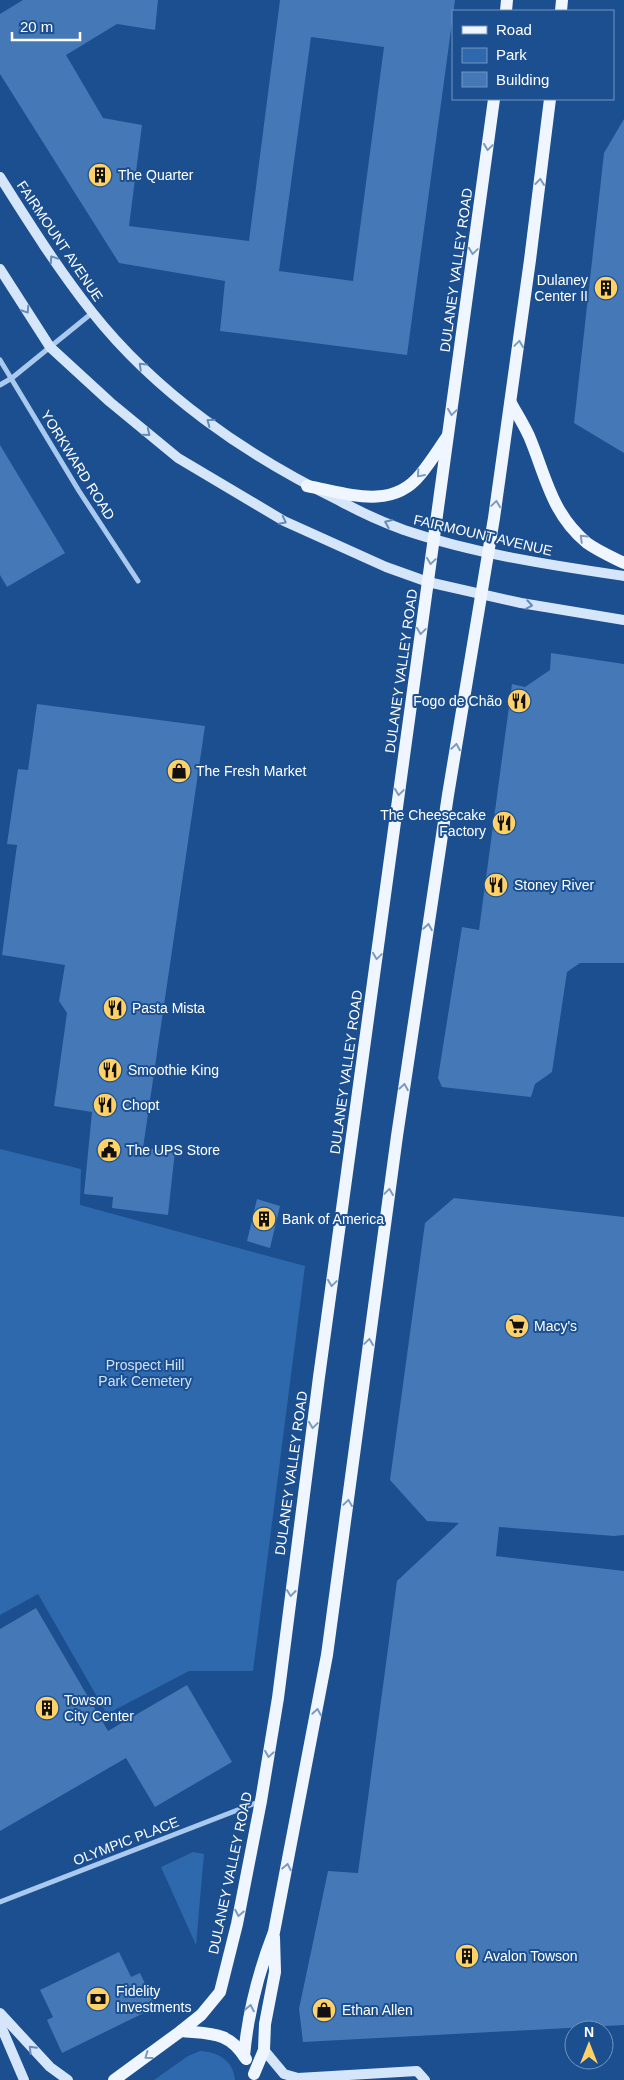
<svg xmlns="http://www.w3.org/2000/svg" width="624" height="2080" viewBox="0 0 624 2080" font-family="Arial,sans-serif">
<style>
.green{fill:#2e69ad}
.building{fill:#4478b7;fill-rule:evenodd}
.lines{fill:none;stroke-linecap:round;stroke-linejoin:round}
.street{stroke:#a9c9ee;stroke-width:5}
.secondary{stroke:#d6e6fa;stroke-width:10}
.primary{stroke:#f0f6ff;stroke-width:12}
.oneway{stroke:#7b9ac1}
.oneway2{stroke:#668bba}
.labels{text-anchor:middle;stroke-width:4;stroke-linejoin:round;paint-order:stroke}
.poi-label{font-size:14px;fill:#fff;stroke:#1b4f8f;text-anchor:start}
.street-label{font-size:14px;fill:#fff;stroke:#1b4f8f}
.park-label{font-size:14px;fill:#cfe3fa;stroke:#1b4f8f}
</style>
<rect width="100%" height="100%" fill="#1b4f8f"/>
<!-- green -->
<g class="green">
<polygon points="0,1149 81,1169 80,1205 305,1266 253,1671 189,1671 107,1714 38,1594 0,1615"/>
<polygon points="193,1852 204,1854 196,1945 161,1867"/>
<path d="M200,2051C218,2052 233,2060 235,2080H154L188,2056Z"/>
</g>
<!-- building -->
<g class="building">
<path d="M23,0H158L155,30L117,24L66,55L103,118L142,125L129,226L249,241L280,0H455L407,355L220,331L225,281L119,263L0,74V14ZM311,37L384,47L353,281L279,271Z"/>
<polygon points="624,119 624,453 574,423 604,153"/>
<polygon points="0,445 65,553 7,587 0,575"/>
<polygon points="551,653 624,664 624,963 580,963 567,972 552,1072 535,1084 531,1097 442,1087 438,1078 462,927 479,930 512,684 525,687 550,670"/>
<polygon points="37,704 205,726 143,1148 175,1151 168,1215 112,1208 113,1197 84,1194 92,1112 54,1106 67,1013 59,1001 65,965 2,955 17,845 7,844 18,769 28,770"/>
<polygon points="454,1198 624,1217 624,1535 614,1536 499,1527 496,1556 624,1571 624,2025 303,2042 299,2009 328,1871 358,1873 397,1581 459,1523 427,1521 390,1480 425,1223"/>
<polygon points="257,1199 280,1206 270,1248 247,1241"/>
<polygon points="36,1608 108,1731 187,1685 232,1762 155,1807 126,1758 0,1831 0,1629"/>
<polygon points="119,1952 131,1977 140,1973 156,2007 62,2053 47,2020 53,2017 40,1990"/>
</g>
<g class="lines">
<!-- street -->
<g class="street">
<polyline points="0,360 79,491 138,581"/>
<polyline points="0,385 12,378 92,313"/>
<polyline points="0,1902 261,1801"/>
</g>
<!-- secondary -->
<g class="secondary">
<path d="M0,177C29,223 58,269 92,312C156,393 247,456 340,501C360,512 382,522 404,530C475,554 550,565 624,576"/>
<polyline points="0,269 50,347 110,402 178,458 284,521 386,567 428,582 521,603 624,620"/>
<polyline points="0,2013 50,2067 68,2080"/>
<polyline points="0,2024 24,2080"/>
<polyline points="264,2050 284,2074 298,2078 417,2071 425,2080"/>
</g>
<!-- primary -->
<g class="primary">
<polyline points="506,11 507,0"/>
<polyline points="561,11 562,0"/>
<path d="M511,403C517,414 524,425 529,436C546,476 551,513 587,543C598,551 612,557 624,563"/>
<path d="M307,486C346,493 391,511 420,475C430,463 438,450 447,437"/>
<path d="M181,2031C211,2034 229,2031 246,2059"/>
<path d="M244,2056C248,2012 258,1973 274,1932L327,1655L397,1136L448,795L494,518L530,260L550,99"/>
<polyline points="254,2074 264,2050 265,2024 275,1972 274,1937"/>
<polyline points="114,2080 181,2031 201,2015 220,1992 237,1924 261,1801 278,1698 319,1377 494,99"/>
</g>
</g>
<!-- one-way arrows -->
<defs><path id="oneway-chevron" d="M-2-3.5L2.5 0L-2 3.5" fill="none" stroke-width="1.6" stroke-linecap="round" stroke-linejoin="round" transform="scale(1.25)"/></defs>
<g class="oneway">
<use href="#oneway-chevron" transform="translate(488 147) rotate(98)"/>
<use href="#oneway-chevron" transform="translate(540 182) rotate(-83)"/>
<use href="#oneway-chevron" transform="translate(473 251) rotate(98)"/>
<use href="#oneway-chevron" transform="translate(519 344) rotate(-82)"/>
<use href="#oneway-chevron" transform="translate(452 412) rotate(98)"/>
<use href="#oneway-chevron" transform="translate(420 474) rotate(131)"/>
<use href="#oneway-chevron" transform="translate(496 504) rotate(-82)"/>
<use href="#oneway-chevron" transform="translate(583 538) rotate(-136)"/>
<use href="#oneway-chevron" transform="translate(431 561) rotate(98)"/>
<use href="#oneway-chevron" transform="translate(421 631) rotate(98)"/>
<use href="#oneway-chevron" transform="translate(456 747) rotate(-81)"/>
<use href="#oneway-chevron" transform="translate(399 792) rotate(98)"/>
<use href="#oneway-chevron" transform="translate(428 927) rotate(-81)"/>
<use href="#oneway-chevron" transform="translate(377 956) rotate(98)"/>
<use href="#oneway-chevron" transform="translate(404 1087) rotate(-81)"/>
<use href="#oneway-chevron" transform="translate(389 1192) rotate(-82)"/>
<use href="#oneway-chevron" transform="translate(332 1283) rotate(98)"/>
<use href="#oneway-chevron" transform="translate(369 1342) rotate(-82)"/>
<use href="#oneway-chevron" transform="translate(313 1425) rotate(98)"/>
<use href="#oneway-chevron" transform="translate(348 1503) rotate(-82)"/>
<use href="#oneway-chevron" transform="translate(291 1593) rotate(97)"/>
<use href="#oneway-chevron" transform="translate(317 1712) rotate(-80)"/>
<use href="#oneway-chevron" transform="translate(269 1754) rotate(99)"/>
<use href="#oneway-chevron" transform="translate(287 1867) rotate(-79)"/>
<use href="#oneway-chevron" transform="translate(239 1913) rotate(101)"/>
<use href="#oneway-chevron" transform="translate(250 2008) rotate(-79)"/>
<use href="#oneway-chevron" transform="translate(148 2056) rotate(144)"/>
</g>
<g class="oneway2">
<use href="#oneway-chevron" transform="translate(53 259) rotate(-124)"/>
<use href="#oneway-chevron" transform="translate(26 310) rotate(57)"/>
<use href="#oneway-chevron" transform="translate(142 366) rotate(-136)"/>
<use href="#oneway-chevron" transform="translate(210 422) rotate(-143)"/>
<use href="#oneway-chevron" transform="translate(147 433) rotate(39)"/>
<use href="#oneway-chevron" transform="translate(283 521) rotate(27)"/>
<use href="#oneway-chevron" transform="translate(388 523) rotate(-157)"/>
<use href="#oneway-chevron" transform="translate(529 605) rotate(10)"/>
<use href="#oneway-chevron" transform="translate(32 2049) rotate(-134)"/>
</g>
<!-- icons -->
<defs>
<g id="building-disc" transform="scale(1.25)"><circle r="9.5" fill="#ffd166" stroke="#1b4f8f"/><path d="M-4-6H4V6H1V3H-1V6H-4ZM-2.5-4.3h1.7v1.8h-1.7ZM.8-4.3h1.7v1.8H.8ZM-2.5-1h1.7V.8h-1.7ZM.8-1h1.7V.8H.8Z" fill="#111"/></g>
<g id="restaurant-disc" transform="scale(1.25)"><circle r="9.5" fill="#ffd166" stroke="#1b4f8f"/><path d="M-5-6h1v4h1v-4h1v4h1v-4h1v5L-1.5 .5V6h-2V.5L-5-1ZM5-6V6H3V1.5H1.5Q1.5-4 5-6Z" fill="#111"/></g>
<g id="shop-disc" transform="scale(1.25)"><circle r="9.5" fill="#ffd166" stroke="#1b4f8f"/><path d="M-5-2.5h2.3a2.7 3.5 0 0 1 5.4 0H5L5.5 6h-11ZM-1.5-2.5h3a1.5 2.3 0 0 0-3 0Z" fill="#111"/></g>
<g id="civic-disc" transform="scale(1.25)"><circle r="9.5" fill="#ffd166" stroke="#1b4f8f"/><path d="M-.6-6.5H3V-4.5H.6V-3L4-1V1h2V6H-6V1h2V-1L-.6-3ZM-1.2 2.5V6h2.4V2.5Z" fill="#111"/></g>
<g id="supermarket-disc" transform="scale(1.25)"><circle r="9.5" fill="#ffd166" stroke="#1b4f8f"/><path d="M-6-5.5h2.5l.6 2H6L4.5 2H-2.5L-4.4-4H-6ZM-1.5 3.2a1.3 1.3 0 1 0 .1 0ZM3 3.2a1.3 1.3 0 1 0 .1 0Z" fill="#111"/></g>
<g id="bank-disc" transform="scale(1.25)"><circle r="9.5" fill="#ffd166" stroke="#1b4f8f"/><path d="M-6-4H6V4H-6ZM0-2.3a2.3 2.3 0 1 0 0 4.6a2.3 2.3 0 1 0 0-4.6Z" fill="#111"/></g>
</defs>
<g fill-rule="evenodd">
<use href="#building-disc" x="100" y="175"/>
<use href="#building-disc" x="606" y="288"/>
<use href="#restaurant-disc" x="519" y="701"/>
<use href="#shop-disc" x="179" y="771"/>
<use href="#restaurant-disc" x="504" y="823"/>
<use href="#restaurant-disc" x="496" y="885"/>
<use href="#restaurant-disc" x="115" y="1008"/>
<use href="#restaurant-disc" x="110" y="1070"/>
<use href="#restaurant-disc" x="105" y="1105"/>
<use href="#civic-disc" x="109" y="1150"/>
<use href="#building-disc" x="264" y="1219"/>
<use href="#supermarket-disc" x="517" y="1326"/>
<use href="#building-disc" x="47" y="1708"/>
<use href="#building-disc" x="467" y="1956"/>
<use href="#bank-disc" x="98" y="1999"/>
<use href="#shop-disc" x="324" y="2010"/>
</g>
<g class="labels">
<!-- poi labels -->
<g class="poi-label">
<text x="118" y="180">The Quarter</text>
<text x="588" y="285" text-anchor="end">Dulaney<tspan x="588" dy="16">Center II</tspan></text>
<text x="502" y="706" text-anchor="end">Fogo de Chão</text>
<text x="196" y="776">The Fresh Market</text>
<text x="486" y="820" text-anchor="end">The Cheesecake<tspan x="486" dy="16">Factory</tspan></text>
<text x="514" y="890">Stoney River</text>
<text x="132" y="1013">Pasta Mista</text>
<text x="128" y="1075">Smoothie King</text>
<text x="122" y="1110">Chopt</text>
<text x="126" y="1155">The UPS Store</text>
<text x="282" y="1224">Bank of America</text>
<text x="534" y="1331">Macy's</text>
<text x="64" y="1705">Towson<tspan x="64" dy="16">City Center</tspan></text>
<text x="484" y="1961">Avalon Towson</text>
<text x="116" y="1996">Fidelity<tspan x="116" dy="16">Investments</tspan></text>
<text x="342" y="2015">Ethan Allen</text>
</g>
<!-- street labels -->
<g class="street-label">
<text transform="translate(60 241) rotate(56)" y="5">FAIRMOUNT AVENUE</text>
<text transform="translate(456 270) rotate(-82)" y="5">DULANEY VALLEY ROAD</text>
<text transform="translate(78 465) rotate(58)" y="5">YORKWARD ROAD</text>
<text transform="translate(483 535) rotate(13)" y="5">FAIRMOUNT AVENUE</text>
<text transform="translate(401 671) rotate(-82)" y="5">DULANEY VALLEY ROAD</text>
<text transform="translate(346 1072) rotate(-82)" y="5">DULANEY VALLEY ROAD</text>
<text transform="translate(291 1473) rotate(-82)" y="5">DULANEY VALLEY ROAD</text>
<text transform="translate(126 1841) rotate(-21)" y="5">OLYMPIC PLACE</text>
<text transform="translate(230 1873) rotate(-78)" y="5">DULANEY VALLEY ROAD</text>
</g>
<!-- park labels -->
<g class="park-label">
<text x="145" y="1370">Prospect Hill<tspan x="145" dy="16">Park Cemetery</tspan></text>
</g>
</g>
<!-- legend -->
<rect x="452" y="10" width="162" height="90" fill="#1b4f8f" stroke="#7695bc"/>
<rect x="462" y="26" width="25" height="8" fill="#f0f6ff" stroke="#7695bc"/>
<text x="496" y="35" font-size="15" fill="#ffffff">Road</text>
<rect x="462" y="48" width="25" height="15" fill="#2e69ad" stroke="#7695bc"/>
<text x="496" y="60" font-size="15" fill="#ffffff">Park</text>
<rect x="462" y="72" width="25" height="15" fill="#4478b7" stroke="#7695bc"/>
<text x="496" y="85" font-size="15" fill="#ffffff">Building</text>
<!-- north arrow -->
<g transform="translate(589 2045)"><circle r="24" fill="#1b4f8f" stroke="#7695bc"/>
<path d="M0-4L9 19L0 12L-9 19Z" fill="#ffd166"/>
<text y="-8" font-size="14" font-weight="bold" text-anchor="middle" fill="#ffffff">N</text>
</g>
<!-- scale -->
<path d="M12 32v8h68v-8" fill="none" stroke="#ffffff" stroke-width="2.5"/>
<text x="20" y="32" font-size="15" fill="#ffffff" stroke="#1b4f8f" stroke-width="4" paint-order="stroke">20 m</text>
</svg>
